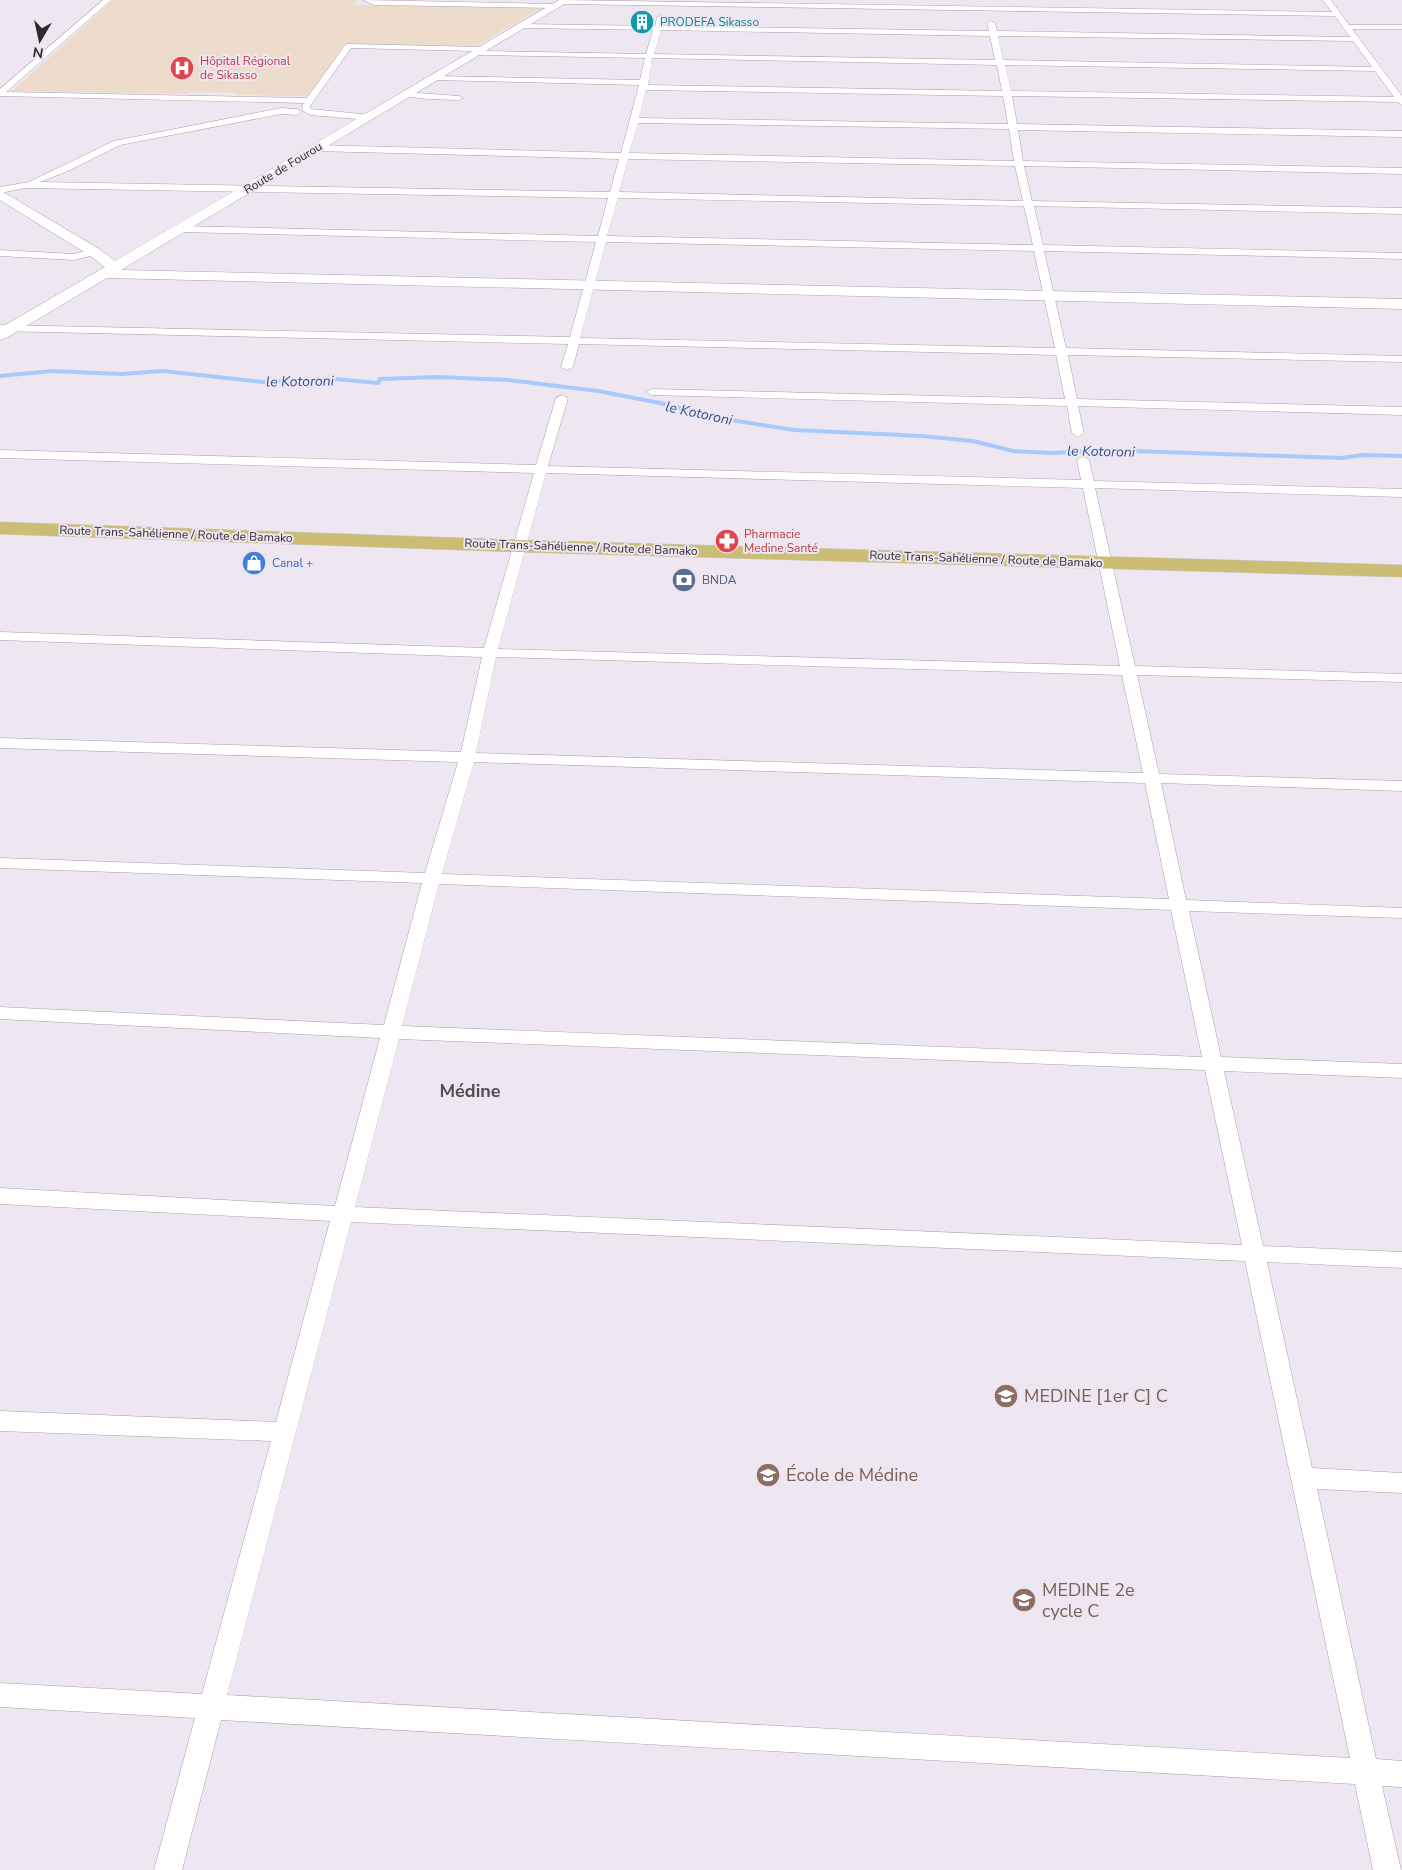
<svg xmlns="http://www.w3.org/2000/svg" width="1402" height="1870" viewBox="0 0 1402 1870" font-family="'Nunito Sans',sans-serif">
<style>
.medical{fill:#eddccb}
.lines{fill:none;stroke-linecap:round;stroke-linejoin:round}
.stream{stroke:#a7cafe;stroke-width:4}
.street-casing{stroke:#a7a0aa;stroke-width:1}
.secondary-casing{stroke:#a7a0aa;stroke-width:1}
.highway-casing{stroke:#c8c8c9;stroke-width:1}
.street{fill:#fff;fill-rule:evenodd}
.secondary{fill:#fff;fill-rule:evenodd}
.highway{fill:#ccbd75;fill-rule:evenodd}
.labels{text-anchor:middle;stroke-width:4;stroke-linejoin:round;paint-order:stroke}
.far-culture-label{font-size:12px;fill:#0d838f;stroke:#eee6f1;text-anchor:start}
.far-health-label{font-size:12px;fill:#be3a42;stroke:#eee6f1;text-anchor:start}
.far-street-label{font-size:12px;fill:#2d2a2e;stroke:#eee6f1}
.far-shop-label{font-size:12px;fill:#366cbe;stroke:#eee6f1;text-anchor:start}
.far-service-label{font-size:12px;fill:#4e5e75;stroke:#eee6f1;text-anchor:start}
.far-water-label{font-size:14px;font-style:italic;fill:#285391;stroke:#eee6f1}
.quarter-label{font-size:18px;font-weight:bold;fill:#524b54;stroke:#eee6f1}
.near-education-label{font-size:18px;fill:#785e54;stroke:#eee6f1;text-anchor:start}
</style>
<rect width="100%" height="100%" fill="#eee6f1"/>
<!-- medical -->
<polygon class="medical" points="113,0 357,0 354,5 539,8 540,9 476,46 345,44 308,96 235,95 235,93 190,92 189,94 12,91"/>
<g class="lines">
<!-- stream -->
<polyline class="stream" points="0,376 52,371 122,374 163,371 263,382 335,379 378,383 380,379 438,377 508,380 598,391 660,403 718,418 794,430 922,436 973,441 1013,451 1053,453 1104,450 1341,458 1363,455 1402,456"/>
<!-- street casing -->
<g class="street-casing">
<g id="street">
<path d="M103,0H111L6,92L307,98L346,44H349L483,47L487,49L485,51L646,54L653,30L521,28L517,26L521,24L655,26L657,17L661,15L665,17L662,26L989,31L987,23L991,21L995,23L997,31L1350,37L1335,16L564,4L560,2L563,0L1332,12L1323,0H1331L1349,25H1402V29H1352L1402,96V105L1398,102L1012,96L1017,124L1402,131V137L1018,130L1023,161L1402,168V174L1024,166L1032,201L1402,208V214L1034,206L1043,245L1402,253V259L1044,251L1066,348L1402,356V362L1068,355L1077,399L1402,407V415L1078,406L1084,433L1078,437L1072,433L1067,406L652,395L646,392L652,389L1065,399L1056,355L579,344L573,367L567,370L561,367L568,344L0,331V325L570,337L596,242L181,232L176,229L181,226L598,236L608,198L25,188L0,193V187L29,182L114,141L281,108L297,109L301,112L297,115L281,114L120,145L68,171L40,182L610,192L619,159L316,151L312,148L316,145L621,153L639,85L435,80L431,78L435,76L640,80L645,58L476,55L472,53L474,51L351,48L310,106L311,109L371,115V119L368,120L311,115L303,111L302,106L304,103L0,96V89ZM661,30L990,36L995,60L654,54ZM998,36L1353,41L1372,67L1003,60ZM652,58L997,65L1002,91L648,85ZM1005,65L1375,71L1394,97L1011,91ZM646,90L1003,96L1008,124L639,118ZM638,123L1009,129L1014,161L629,153ZM628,159L1015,166L1023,201L619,192ZM618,198L1024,206L1033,245L607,236ZM606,242L1034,251L1055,348L580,338Z"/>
<polygon points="363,0 555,4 559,6 555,8 374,5"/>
<polygon points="404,92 459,96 463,98 459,100 428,99 404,96"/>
<polygon points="94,249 99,252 98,254 74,260 0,256 0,250 74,254"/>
<path d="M562,395L568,398L548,466L1081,480L1077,460L1083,456L1089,460L1094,481L1402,489V497L1095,488L1135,666L1402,674V682L1137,675L1159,774L1402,781V791L1161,783L1186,900L1402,908V918L1189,911L1221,1057L1402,1064V1078L1224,1071L1263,1246L1402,1252V1268L1267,1262L1312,1468L1402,1473V1493L1317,1489L1376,1759L1402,1761V1787L1382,1786L1401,1870H1373L1355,1784L221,1720L182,1870H154L195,1718L0,1707V1683L202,1694L271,1441L0,1431V1411L276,1422L330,1221L0,1204V1188L335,1206L380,1038L0,1019V1007L384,1025L422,883L0,868V858L425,873L458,762L0,748V738L461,752L482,657L0,640V632L484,648L534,473L0,458V450L536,465L556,398ZM546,473L1083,488L1120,666L498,649ZM496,657L1122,675L1143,773L476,753ZM474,762L1145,783L1169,899L442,874ZM439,884L1171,910L1202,1057L402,1026ZM399,1039L1205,1070L1242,1245L355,1207ZM351,1222L1245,1261L1350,1758L227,1695Z"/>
</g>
</g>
<!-- secondary casing -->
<g class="secondary-casing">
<polygon id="secondary" points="559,0 571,0 121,270 1402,299 1402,309 107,278 6,338 0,340 0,328 105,267 89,255 0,200 0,190 99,249 115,261"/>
</g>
<!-- highway casing -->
<g class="highway-casing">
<polygon id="highway" points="0,522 519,540 1402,565 1402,577 519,552 0,534"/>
</g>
<!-- street -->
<use href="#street" class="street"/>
<!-- secondary -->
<use href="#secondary" class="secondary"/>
<!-- highway -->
<use href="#highway" class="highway"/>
</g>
<!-- icons -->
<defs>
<g id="building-disc" transform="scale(1.25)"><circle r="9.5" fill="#0f9aa8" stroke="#eee6f1"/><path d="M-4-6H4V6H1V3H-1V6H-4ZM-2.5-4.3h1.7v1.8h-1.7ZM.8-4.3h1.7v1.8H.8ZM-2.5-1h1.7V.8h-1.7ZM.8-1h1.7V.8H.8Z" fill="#fff"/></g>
<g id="hospital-disc" transform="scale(1.25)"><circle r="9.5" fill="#e0444e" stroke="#eee6f1"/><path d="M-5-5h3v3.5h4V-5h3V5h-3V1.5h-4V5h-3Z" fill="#fff"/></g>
<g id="pharmacy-disc" transform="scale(1.25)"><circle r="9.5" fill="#e0444e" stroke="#eee6f1"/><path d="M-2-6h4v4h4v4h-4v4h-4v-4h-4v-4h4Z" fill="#fff"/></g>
<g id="shop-disc" transform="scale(1.25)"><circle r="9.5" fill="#3f7fe0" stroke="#eee6f1"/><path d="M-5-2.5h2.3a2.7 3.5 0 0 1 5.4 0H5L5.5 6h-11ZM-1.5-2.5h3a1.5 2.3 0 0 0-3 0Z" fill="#fff"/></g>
<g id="bank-disc" transform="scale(1.25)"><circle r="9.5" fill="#5c6f8a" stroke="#eee6f1"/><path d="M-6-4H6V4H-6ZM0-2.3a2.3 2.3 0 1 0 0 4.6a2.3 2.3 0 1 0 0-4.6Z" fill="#fff"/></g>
<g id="school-disc" transform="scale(1.25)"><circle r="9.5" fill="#8d6e63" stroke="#eee6f1"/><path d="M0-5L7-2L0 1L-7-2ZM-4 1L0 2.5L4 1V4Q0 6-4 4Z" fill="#fff"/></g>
</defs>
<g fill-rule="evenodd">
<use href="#building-disc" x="642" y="22"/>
<use href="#hospital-disc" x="182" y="68"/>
<use href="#pharmacy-disc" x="727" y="541"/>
<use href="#shop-disc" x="254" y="563"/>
<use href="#bank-disc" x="684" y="580"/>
<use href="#school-disc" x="1006" y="1396"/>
<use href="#school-disc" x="768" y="1475"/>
<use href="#school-disc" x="1024" y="1600"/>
</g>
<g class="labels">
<!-- far-culture labels -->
<g class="far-culture-label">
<text x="660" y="26">PRODEFA Sikasso</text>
</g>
<!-- far-health labels -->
<g class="far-health-label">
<text x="200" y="65">Hôpital Régional<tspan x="200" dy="14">de Sikasso</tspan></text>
<text x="744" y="538">Pharmacie<tspan x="744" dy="14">Medine Santé</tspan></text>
</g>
<!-- far-street labels -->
<g class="far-street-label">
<text transform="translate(283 168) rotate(-31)" y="4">Route de Fourou</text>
<text transform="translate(176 534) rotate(2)" y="4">Route Trans-Sahélienne / Route de Bamako</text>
<text transform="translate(581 547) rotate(2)" y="4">Route Trans-Sahélienne / Route de Bamako</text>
<text transform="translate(986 559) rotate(2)" y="4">Route Trans-Sahélienne / Route de Bamako</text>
</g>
<!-- far-shop labels -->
<g class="far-shop-label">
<text x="272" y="567">Canal +</text>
</g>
<!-- far-service labels -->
<g class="far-service-label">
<text x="702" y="584">BNDA</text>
</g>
<!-- far-water labels -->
<g class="far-water-label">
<text transform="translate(300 381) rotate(-1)" y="5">le Kotoroni</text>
<text transform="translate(699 413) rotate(12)" y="5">le Kotoroni</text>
<text transform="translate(1101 451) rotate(1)" y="5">le Kotoroni</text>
</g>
<!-- quarter labels -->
<g class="quarter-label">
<text x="470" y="1097">Médine</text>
</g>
<!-- near-education labels -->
<g class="near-education-label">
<text x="1024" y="1402">MEDINE [1er C] C</text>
<text x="786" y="1481">École de Médine</text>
<text x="1042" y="1596">MEDINE 2e<tspan x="1042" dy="21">cycle C</tspan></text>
</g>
</g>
<!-- north arrow -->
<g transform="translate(40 40) rotate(189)" stroke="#eee6f1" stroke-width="4" paint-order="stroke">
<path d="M0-4L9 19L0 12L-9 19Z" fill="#2d2a2e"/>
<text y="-8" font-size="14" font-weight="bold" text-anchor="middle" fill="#2d2a2e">N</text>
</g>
</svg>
